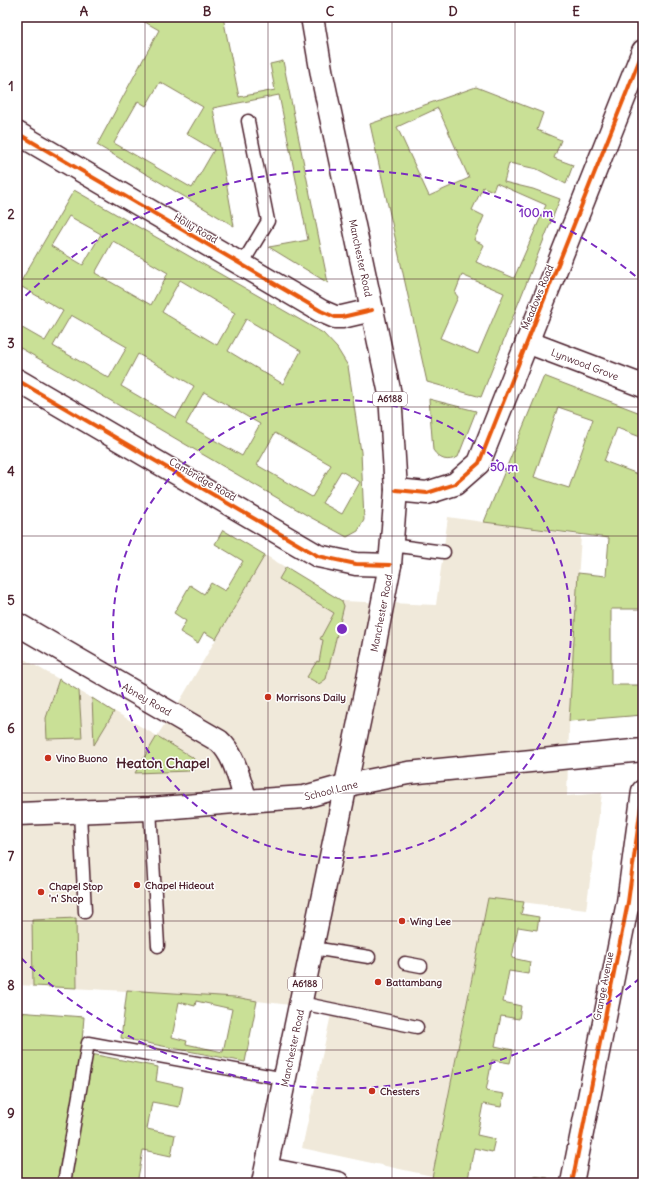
<svg xmlns="http://www.w3.org/2000/svg" width="660" height="1200" viewBox="0 0 660 1200" font-family="Delius,sans-serif">
<style>
.built{fill:#f0e9da}
.green{fill:#c9e096;stroke:#8a8060;fill-rule:evenodd}
.lines{fill:none;stroke-linecap:round;stroke-linejoin:round}
.lane-casing{stroke:#4a1f2b;stroke-width:15}
.street-casing{stroke:#4a1f2b;stroke-width:25}
.secondary-casing{stroke:#4a1f2b;stroke-width:25}
.primary-casing{stroke:#4a1f2b;stroke-width:25}
.lane{stroke:#fff;stroke-width:12}
.street{stroke:#fff;stroke-width:22}
.secondary{stroke:#fff;stroke-width:22}
.primary{stroke:#fff;stroke-width:22}
.cycleway-casing{stroke:#fff;stroke-width:6}
.cycleway{stroke:#e8590c;stroke-width:4}
.grid{fill:none;stroke:#4a1f2b;stroke-width:1;stroke-opacity:0.55}
.ring{fill:none;stroke:#7b2cbf;stroke-width:2;stroke-dasharray:7 5}
.poi-dot{fill:#c8321e;stroke:#fff;stroke-width:1.5}
.labels{text-anchor:middle;stroke-width:3;stroke-linejoin:round;paint-order:stroke}
.shield{fill:#fff;stroke:#80626b;stroke-width:1}
.shield-label{font-size:9px;font-weight:bold;fill:#4a1f2b}
.street-label{font-size:10px;fill:#4a1f2b;stroke:#fff}
.poi-label{font-size:10px;font-weight:bold;fill:#4a1f2b;stroke:#fff;text-anchor:start}
.district-label{font-size:14px;font-weight:bold;fill:#4a1f2b;stroke:#fff}
.centre{fill:#7b2cbf;stroke:#fff;stroke-width:2}
.ring-label{font-size:12px;text-anchor:middle;font-weight:bold;fill:#7b2cbf;stroke:#fff;stroke-width:3;stroke-linejoin:round;paint-order:stroke}
.neatline{fill:none;stroke:#4a1f2b;stroke-width:1.5}
.grid-label{font-size:13px;text-anchor:middle;font-weight:bold;fill:#4a1f2b}
</style>
<rect width="100%" height="100%" fill="#fff"/>
<filter id="ink" filterUnits="userSpaceOnUse"><feTurbulence type="fractalNoise" baseFrequency=".025" numOctaves="2"/><feDisplacementMap in="SourceGraphic" scale="8" xChannelSelector="R" yChannelSelector="G"/><feConvolveMatrix kernelMatrix="1 2 1 2 8 2 1 2 1" color-interpolation-filters="sRGB"/></filter>
<g filter="url(#ink)">
<!-- built -->
<polygon class="built" points="448,517 581,536 570,698 567,796 602,793 586,910 488,898 432,1176 302,1148 332,1010 257,1001 235,997 17,985 17,655 157,736 184,694 265,555 342,601 436,605"/>
<!-- green -->
<g class="green">
<path d="M136,17H223L239,97L275,90L270,64L283,61L328,283L269,247L308,240L279,95L213,108L234,226L97,145L159,30ZM160,82L203,107L187,134L214,150L192,188L114,143L138,101L146,106Z"/>
<path d="M476,87L543,113L537,130L561,140L554,158L573,165L566,184L537,169L509,163L504,182L533,189L560,199L481,397L427,382L370,124ZM438,108L469,178L429,196L397,127ZM496,183L546,205L514,278L476,262L484,245L474,240L484,216L472,210L483,187L493,191ZM462,275L504,293L478,354L440,338L458,297L455,293Z"/>
<path d="M74,190L323,333L337,348L348,366L361,452L364,520L358,531L347,537L310,517L17,346V325L45,341L63,311L22,287L17,296V288ZM69,216L101,234L83,265L51,246ZM113,241L168,273L151,305L95,273ZM180,280L235,313L217,345L162,312ZM71,315L127,347L109,378L53,346ZM246,319L301,351L283,384L228,351ZM138,354L194,386L176,418L121,386ZM204,392L260,424L242,456L186,424ZM275,433L331,465L312,497L257,465ZM341,471L360,482L342,514L322,503Z"/>
<path d="M544,376L643,414V438L617,428L604,461L643,476V609H611V685H643V715L569,721L578,573L606,576L609,538L484,522ZM558,407L593,419L569,488L534,477Z"/>
<path d="M429,399L476,411L458,457C447,462 440,460 433,450Z"/>
<polygon points="223,530 265,555 216,639 204,632 198,643 180,632 186,621 174,613 190,585 204,594 211,583 225,591 243,561 215,544"/>
<polygon points="286,567 342,601 344,606 326,679 319,684 307,677 317,661 319,662 323,640 320,639 334,613 279,579"/>
<polygon points="59,679 79,691 82,738 47,739 46,718"/>
<polygon points="92,698 114,712 94,745"/>
<path d="M157,736L192,757L197,762C197,768 195,770 190,771L135,773Z"/>
<polygon points="488,898 524,902 521,914 539,917 537,930 518,927 512,958 530,962 528,974 509,971 503,1002 521,1006 519,1019 501,1016 495,1046 513,1050 510,1063 492,1060 486,1091 504,1094 501,1107 483,1104 477,1135 495,1139 492,1152 474,1148 468,1179 486,1183 431,1183"/>
<polygon points="76,918 77,988 33,986 32,920"/>
<path d="M127,990L235,997L257,1001L245,1062L121,1038ZM196,1001L232,1009L223,1052L186,1044L187,1041L172,1037L179,1002L195,1006Z"/>
<polygon points="17,1012 84,1017 82,1041 57,1183 17,1183"/>
<polygon points="91,1054 158,1067 156,1081 183,1087 179,1107 152,1102 147,1129 175,1135 171,1156 143,1150 138,1178 166,1183 70,1183"/>
<polygon points="533,1176 548,1178 547,1183 532,1183"/>
</g>
<g class="lines">
<!-- lane casing -->
<g class="lane-casing">
<g id="lane">
<polyline points="242,264 268,221 248,121"/>
<polyline points="391,545 444,552"/>
<polyline points="150,809 158,946"/>
<polyline points="80,813 85,912"/>
<polyline points="628,902 643,905"/>
<polyline points="313,948 369,957"/>
<polyline points="405,963 421,966"/>
<polyline points="301,1003 417,1027"/>
<polyline points="64,1183 88,1043 285,1079"/>
</g>
</g>
<!-- street casing -->
<g class="street-casing">
<g id="street">
<polyline points="17,133 321,311 335,317 342,317 372,310"/>
<polyline points="527,342 643,386"/>
<polyline points="17,380 318,556 356,564 390,565"/>
<polyline points="396,490 427,493 455,484 479,463 643,51"/>
<path d="M17,624L219,741C235,755 239,780 246,801"/>
<polyline points="267,1169 338,1183"/>
<polyline points="572,1183 628,902 643,791"/>
</g>
</g>
<!-- secondary casing -->
<g class="secondary-casing">
<polyline id="secondary" points="17,814 150,809 246,801 304,797 347,785 408,773 643,750"/>
</g>
<!-- primary casing -->
<g class="primary-casing">
<polyline id="primary" points="263,1183 369,674 390,565 396,490 390,394 322,75 312,17"/>
</g>
<!-- lane -->
<use href="#lane" class="lane"/>
<!-- street -->
<use href="#street" class="street"/>
<!-- secondary -->
<use href="#secondary" class="secondary"/>
<!-- primary -->
<use href="#primary" class="primary"/>
<!-- cycleway casing -->
<g class="cycleway-casing">
<g id="cycleway">
<polyline points="17,133 321,311 335,317 342,317 372,310"/>
<polyline points="17,380 318,556 356,564 390,565"/>
<polyline points="396,490 427,493 455,484 479,463 643,51"/>
<polyline points="572,1183 628,902 643,791"/>
</g>
</g>
<!-- cycleway -->
<use href="#cycleway" class="cycleway"/>
</g>
</g>
<!-- grid -->
<path class="grid" d="M145,17V1183M268,17V1183M392,17V1183M515,17V1183M17,150H643M17,279H643M17,407H643M17,536H643M17,664H643M17,793H643M17,921H643M17,1050H643"/>
<!-- distance rings -->
<g class="ring">
<circle cx="342" cy="629" r="229"/>
<path d="M640 978A459 459 0 0 1 17 954M17 304A459 459 0 0 1 640 280"/>
</g>
<!-- markers -->
<g class="poi-dot">
<circle cx="268" cy="697" r="4"/>
<circle cx="48" cy="758" r="4"/>
<circle cx="137" cy="885" r="4"/>
<circle cx="41" cy="892" r="4"/>
<circle cx="402" cy="921" r="4"/>
<circle cx="378" cy="982" r="4"/>
<circle cx="372" cy="1091" r="4"/>
</g>
<g class="labels">
<!-- shield labels -->
<g class="shield">
<rect x="373" y="392" width="34" height="14" rx="3"/>
<rect x="288" y="977" width="34" height="14" rx="3"/>
</g>
<g class="shield-label">
<text x="390" y="402">A6188</text>
<text x="305" y="987">A6188</text>
</g>
<!-- street labels -->
<g class="street-label">
<text transform="translate(196 228) rotate(30)" y="4">Holly Road</text>
<text transform="translate(361 258) rotate(78)" y="4">Manchester Road</text>
<text transform="translate(537 297) rotate(-68)" y="4">Meadows Road</text>
<text transform="translate(585 364) rotate(21)" y="4">Lynwood Grove</text>
<text transform="translate(203 479) rotate(30)" y="4">Cambridge Road</text>
<text transform="translate(381 613) rotate(-79)" y="4">Manchester Road</text>
<text transform="translate(147 699) rotate(30)" y="4">Abney Road</text>
<text transform="translate(331 790) rotate(-14)" y="4">School Lane</text>
<text transform="translate(603 986) rotate(-79)" y="4">Grange Avenue</text>
<text transform="translate(292 1048) rotate(-78)" y="4">Manchester Road</text>
</g>
<!-- poi labels -->
<g class="poi-label">
<text x="276" y="701">Morrisons Daily</text>
<text x="56" y="762">Vino Buono</text>
<text x="145" y="889">Chapel Hideout</text>
<text x="49" y="890">Chapel Stop<tspan x="49" dy="12">'n' Shop</tspan></text>
<text x="410" y="925">Wing Lee</text>
<text x="386" y="986">Battambang</text>
<text x="380" y="1095">Chesters</text>
</g>
<!-- district labels -->
<g class="district-label">
<text x="163" y="768">Heaton Chapel</text>
</g>
</g>
<circle cx="342" cy="629" r="6" class="centre"/>
<g class="ring-label">
<text x="536" y="217">100 m</text>
<text x="504" y="471">50 m</text>
</g>
<!-- margin -->
<rect width="660" height="1200" fill="none" stroke="#fff" stroke-width="44"/>
<rect x="22" y="22" width="616" height="1156" class="neatline"/>
<g class="grid-label">
<text x="84" y="16">A</text>
<text x="207" y="16">B</text>
<text x="330" y="16">C</text>
<text x="453" y="16">D</text>
<text x="576" y="16">E</text>
<text x="11" y="91">1</text>
<text x="11" y="219">2</text>
<text x="11" y="348">3</text>
<text x="11" y="476">4</text>
<text x="11" y="605">5</text>
<text x="11" y="733">6</text>
<text x="11" y="861">7</text>
<text x="11" y="990">8</text>
<text x="11" y="1118">9</text>
</g>
</svg>
